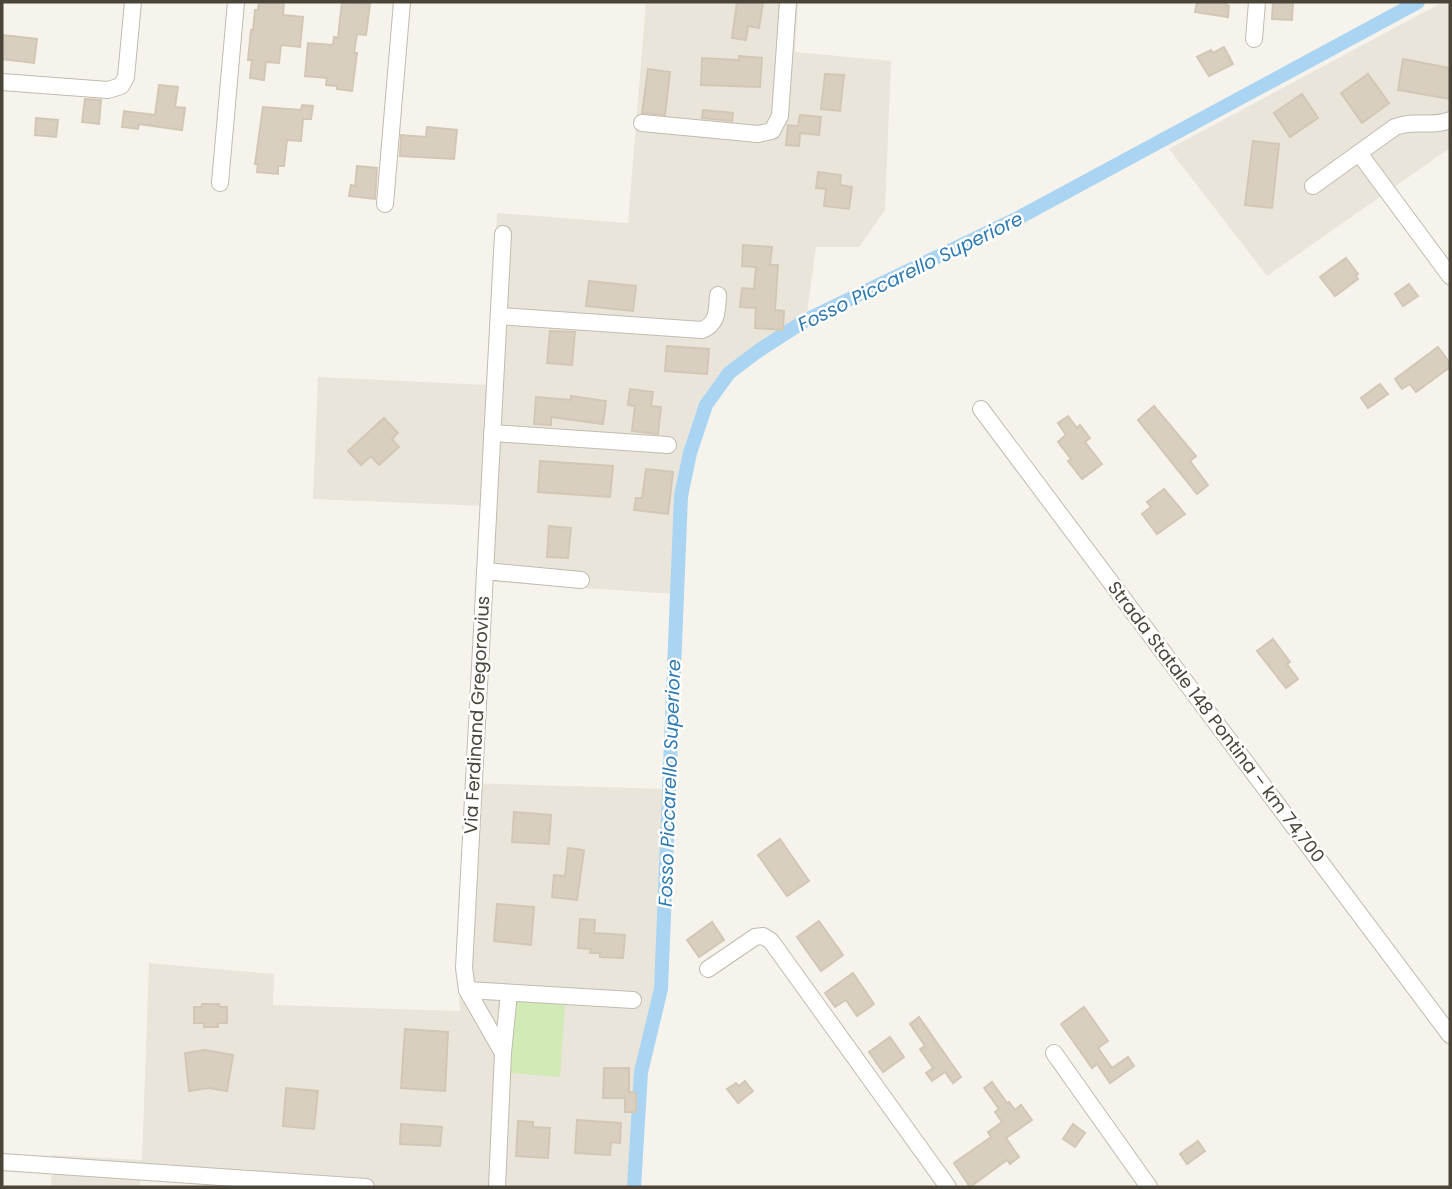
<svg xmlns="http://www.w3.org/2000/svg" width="1452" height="1189" viewBox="0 0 1452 1189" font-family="Poppins,sans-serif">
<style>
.residential{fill:#eae5da}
.green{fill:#d2eab5}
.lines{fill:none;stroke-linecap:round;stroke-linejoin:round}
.canal{stroke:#a9d4f2;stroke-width:14}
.building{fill:#d8cfc1;stroke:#d3c7b4;stroke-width:2}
.minor-casing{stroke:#c2bbae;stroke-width:18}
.minor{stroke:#fff;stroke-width:16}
.labels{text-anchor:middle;stroke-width:5;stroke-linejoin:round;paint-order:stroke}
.street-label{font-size:18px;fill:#4b4439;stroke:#fff}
.water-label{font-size:19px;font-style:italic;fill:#2e7ab2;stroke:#fff}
</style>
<rect width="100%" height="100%" fill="#f6f3ec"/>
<!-- residential -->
<g class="residential">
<polygon points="646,2 798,2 795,52 891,61 885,210 859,247 816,247 806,320 729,373 706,405 690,453 681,496 676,594 478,581 484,506 313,499 318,377 487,385 497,213 628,223"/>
<polygon points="1443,2 1446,2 1450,7 1450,148 1267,276 1169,149"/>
<polygon points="467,783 668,789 661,989 641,1072 634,1187 257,1187 140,1179 140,1187 51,1187 52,1155 142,1160 149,963 274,974 273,1005 460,1011 458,979"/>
</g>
<!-- green -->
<polygon class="green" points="515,999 565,1003 560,1077 510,1073"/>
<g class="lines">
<!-- canal -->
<polyline class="canal" points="634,1187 641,1072 661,989 681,496 690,453 706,405 729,373 758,351 806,320 1020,217 1418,2"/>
</g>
<!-- building -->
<g class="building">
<polygon points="259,2 284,2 283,15 303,17 300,47 281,45 279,63 266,62 264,80 250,78 252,60 248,60 251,30 253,30 255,10 258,10"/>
<polygon points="342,2 370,4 366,35 357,34 354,53 357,53 352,91 337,89 337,86 326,85 327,78 305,76 308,43 333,45 334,37 338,38"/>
<polygon points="737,2 763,3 759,28 748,26 746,40 732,38"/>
<polygon points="1197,2 1227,2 1226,5 1229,6 1228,17 1195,12"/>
<polygon points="1273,2 1293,2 1292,20 1272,19"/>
<polygon points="2,35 37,39 34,63 2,59"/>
<polygon points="1224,47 1233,64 1209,76 1197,57 1211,50 1213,53"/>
<polygon points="739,56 762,58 760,87 701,85 702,58 739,60"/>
<polygon points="1403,59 1450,68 1450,99 1398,90"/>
<polygon points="648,69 670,72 665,115 642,113"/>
<polygon points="825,74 844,75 840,111 821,109"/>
<polygon points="1368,74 1389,103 1362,123 1341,93"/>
<polygon points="159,85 178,87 175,107 185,108 182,130 139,124 138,129 122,127 124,111 155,115"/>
<polygon points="1302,94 1318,118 1290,137 1274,113"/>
<polygon points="85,99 101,100 99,124 82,122"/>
<polygon points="302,105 313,106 311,119 303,119 301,141 287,140 284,166 278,166 278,174 257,172 258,164 255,164 263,107 301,110"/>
<polygon points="703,110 733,113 732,121 702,118"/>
<polygon points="800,115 821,117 819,135 800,133 799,146 786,145 788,125 798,126"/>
<polygon points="36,118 58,120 56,137 35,135"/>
<polygon points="427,127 457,130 454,159 400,156 401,135 426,137"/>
<polygon points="1253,141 1279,144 1272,208 1245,205"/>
<polygon points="357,166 377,168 375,199 349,196 351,185 355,186"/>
<polygon points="818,172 841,175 840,185 852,187 849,209 824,206 826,189 816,188"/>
<polygon points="743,245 772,247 770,265 778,265 775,310 784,311 783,330 755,328 756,308 740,307 742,288 754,289 756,267 742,266"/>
<polygon points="1346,258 1358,274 1356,276 1358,279 1335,296 1320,277"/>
<polygon points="589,281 636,286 633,311 586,306"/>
<polygon points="1409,284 1418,296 1403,306 1395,294"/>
<polygon points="550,331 575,332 572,365 547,363"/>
<polygon points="667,346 709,349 707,374 665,371"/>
<polygon points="1438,347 1450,363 1450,367 1416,392 1410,384 1402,389 1395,379"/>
<polygon points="1380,384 1388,394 1368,408 1361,398"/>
<polygon points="630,389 653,392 651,406 661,407 658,434 632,431 635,406 628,405"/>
<polygon points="571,396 606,401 603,424 551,417 551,425 534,424 536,397 571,400"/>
<polygon points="1154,406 1196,456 1190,461 1208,485 1197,494 1138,420"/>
<polygon points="1068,416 1077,428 1080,425 1090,438 1085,442 1102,464 1082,479 1068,461 1071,459 1058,442 1066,435 1058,423"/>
<polygon points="384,418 398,433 392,439 399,447 379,465 371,456 361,465 348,451"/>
<polygon points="540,461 613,466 610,497 538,492"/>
<polygon points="646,469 673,472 668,514 634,510 636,498 642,498"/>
<polygon points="1164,489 1185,514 1157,534 1142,514 1151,507 1147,502"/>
<polygon points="549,526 571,528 568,558 547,557"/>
<polygon points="1273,639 1290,662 1287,664 1298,679 1286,688 1257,651"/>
<polygon points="514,812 551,815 549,844 512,842"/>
<polygon points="780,839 809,881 787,896 758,855"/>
<polygon points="568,848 584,850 577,900 552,897 554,875 565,876"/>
<polygon points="497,904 534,907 531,945 494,941"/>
<polygon points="580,919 595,920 594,933 625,935 623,958 600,957 600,953 590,953 591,949 578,948"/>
<polygon points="819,921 843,955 821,971 797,937"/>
<polygon points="712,922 724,940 699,957 687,940"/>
<polygon points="853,973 874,1004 857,1016 846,1000 835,1007 825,993"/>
<polygon points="202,1004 219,1004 220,1007 227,1007 227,1023 218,1023 218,1027 204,1027 204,1023 194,1023 194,1007 202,1007"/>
<polygon points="1084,1007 1108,1041 1098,1048 1112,1068 1128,1057 1134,1066 1110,1083 1097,1064 1092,1068 1061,1024"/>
<polygon points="919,1017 961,1077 953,1083 945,1072 932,1081 926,1073 933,1068 920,1049 925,1046 910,1024"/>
<polygon points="405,1029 448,1032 445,1091 401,1088"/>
<polygon points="890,1037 904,1057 883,1072 869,1052"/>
<polygon points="205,1050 233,1055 227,1091 209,1088 189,1091 185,1053"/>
<polygon points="604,1068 629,1068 629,1092 636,1093 636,1112 625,1112 625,1098 603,1098"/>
<polygon points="745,1081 753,1091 738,1103 727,1089 736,1083 739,1086"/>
<polygon points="992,1082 1007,1103 1009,1102 1015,1110 1021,1105 1032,1120 1006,1138 1019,1157 1010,1164 1007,1160 970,1187 954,1163 991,1137 988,1132 1002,1122 995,1112 999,1109 984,1088"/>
<polygon points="286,1088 318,1091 314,1129 283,1126"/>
<polygon points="577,1120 621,1123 620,1143 611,1142 610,1155 575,1153"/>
<polygon points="518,1121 533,1122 533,1127 550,1128 548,1158 516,1156"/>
<polygon points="401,1124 442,1127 440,1146 400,1144"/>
<polygon points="1073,1124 1085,1133 1075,1147 1063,1139"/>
<polygon points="1198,1141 1205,1151 1187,1164 1180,1154"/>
</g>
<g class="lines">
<!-- minor casing -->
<g class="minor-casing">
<g id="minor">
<polyline points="1254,39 1257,2"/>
<polyline points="2,82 108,90 121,86 126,77 133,2"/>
<polyline points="642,123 758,134 772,131 780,116 788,2"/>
<polyline points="1359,153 1450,276"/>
<polyline points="220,183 236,2"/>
<path d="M1313,186L1395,127C1414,119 1432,128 1450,120"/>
<polyline points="385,204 402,2"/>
<path d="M499,316L702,330C718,324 717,310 718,295"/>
<polyline points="981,409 1450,1035"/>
<polyline points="492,433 668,445"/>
<polyline points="485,571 581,580"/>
<polyline points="708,969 755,937 763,936 771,941 948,1187"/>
<polyline points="467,990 633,1000"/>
<polyline points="503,1053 509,993"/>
<polyline points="1054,1053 1149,1187"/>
<polyline points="2,1162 366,1187"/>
<polyline points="497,1187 503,1053 467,990 464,968 503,234"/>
</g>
</g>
<!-- minor -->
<use href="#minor" class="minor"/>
</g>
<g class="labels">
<!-- street labels -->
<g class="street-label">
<text transform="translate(477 715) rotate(-87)" y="6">Via Ferdinand Gregorovius</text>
<text transform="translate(1216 722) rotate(53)" y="6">Strada Statale 148 Pontina – km 74,700</text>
</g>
<!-- water labels -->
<g class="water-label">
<text transform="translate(910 271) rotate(-26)" y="7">Fosso Piccarello Superiore</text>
<text transform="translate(669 783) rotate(-88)" y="7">Fosso Piccarello Superiore</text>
</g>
</g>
<!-- border -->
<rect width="1452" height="1189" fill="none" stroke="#4b4439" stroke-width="7"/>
</svg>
